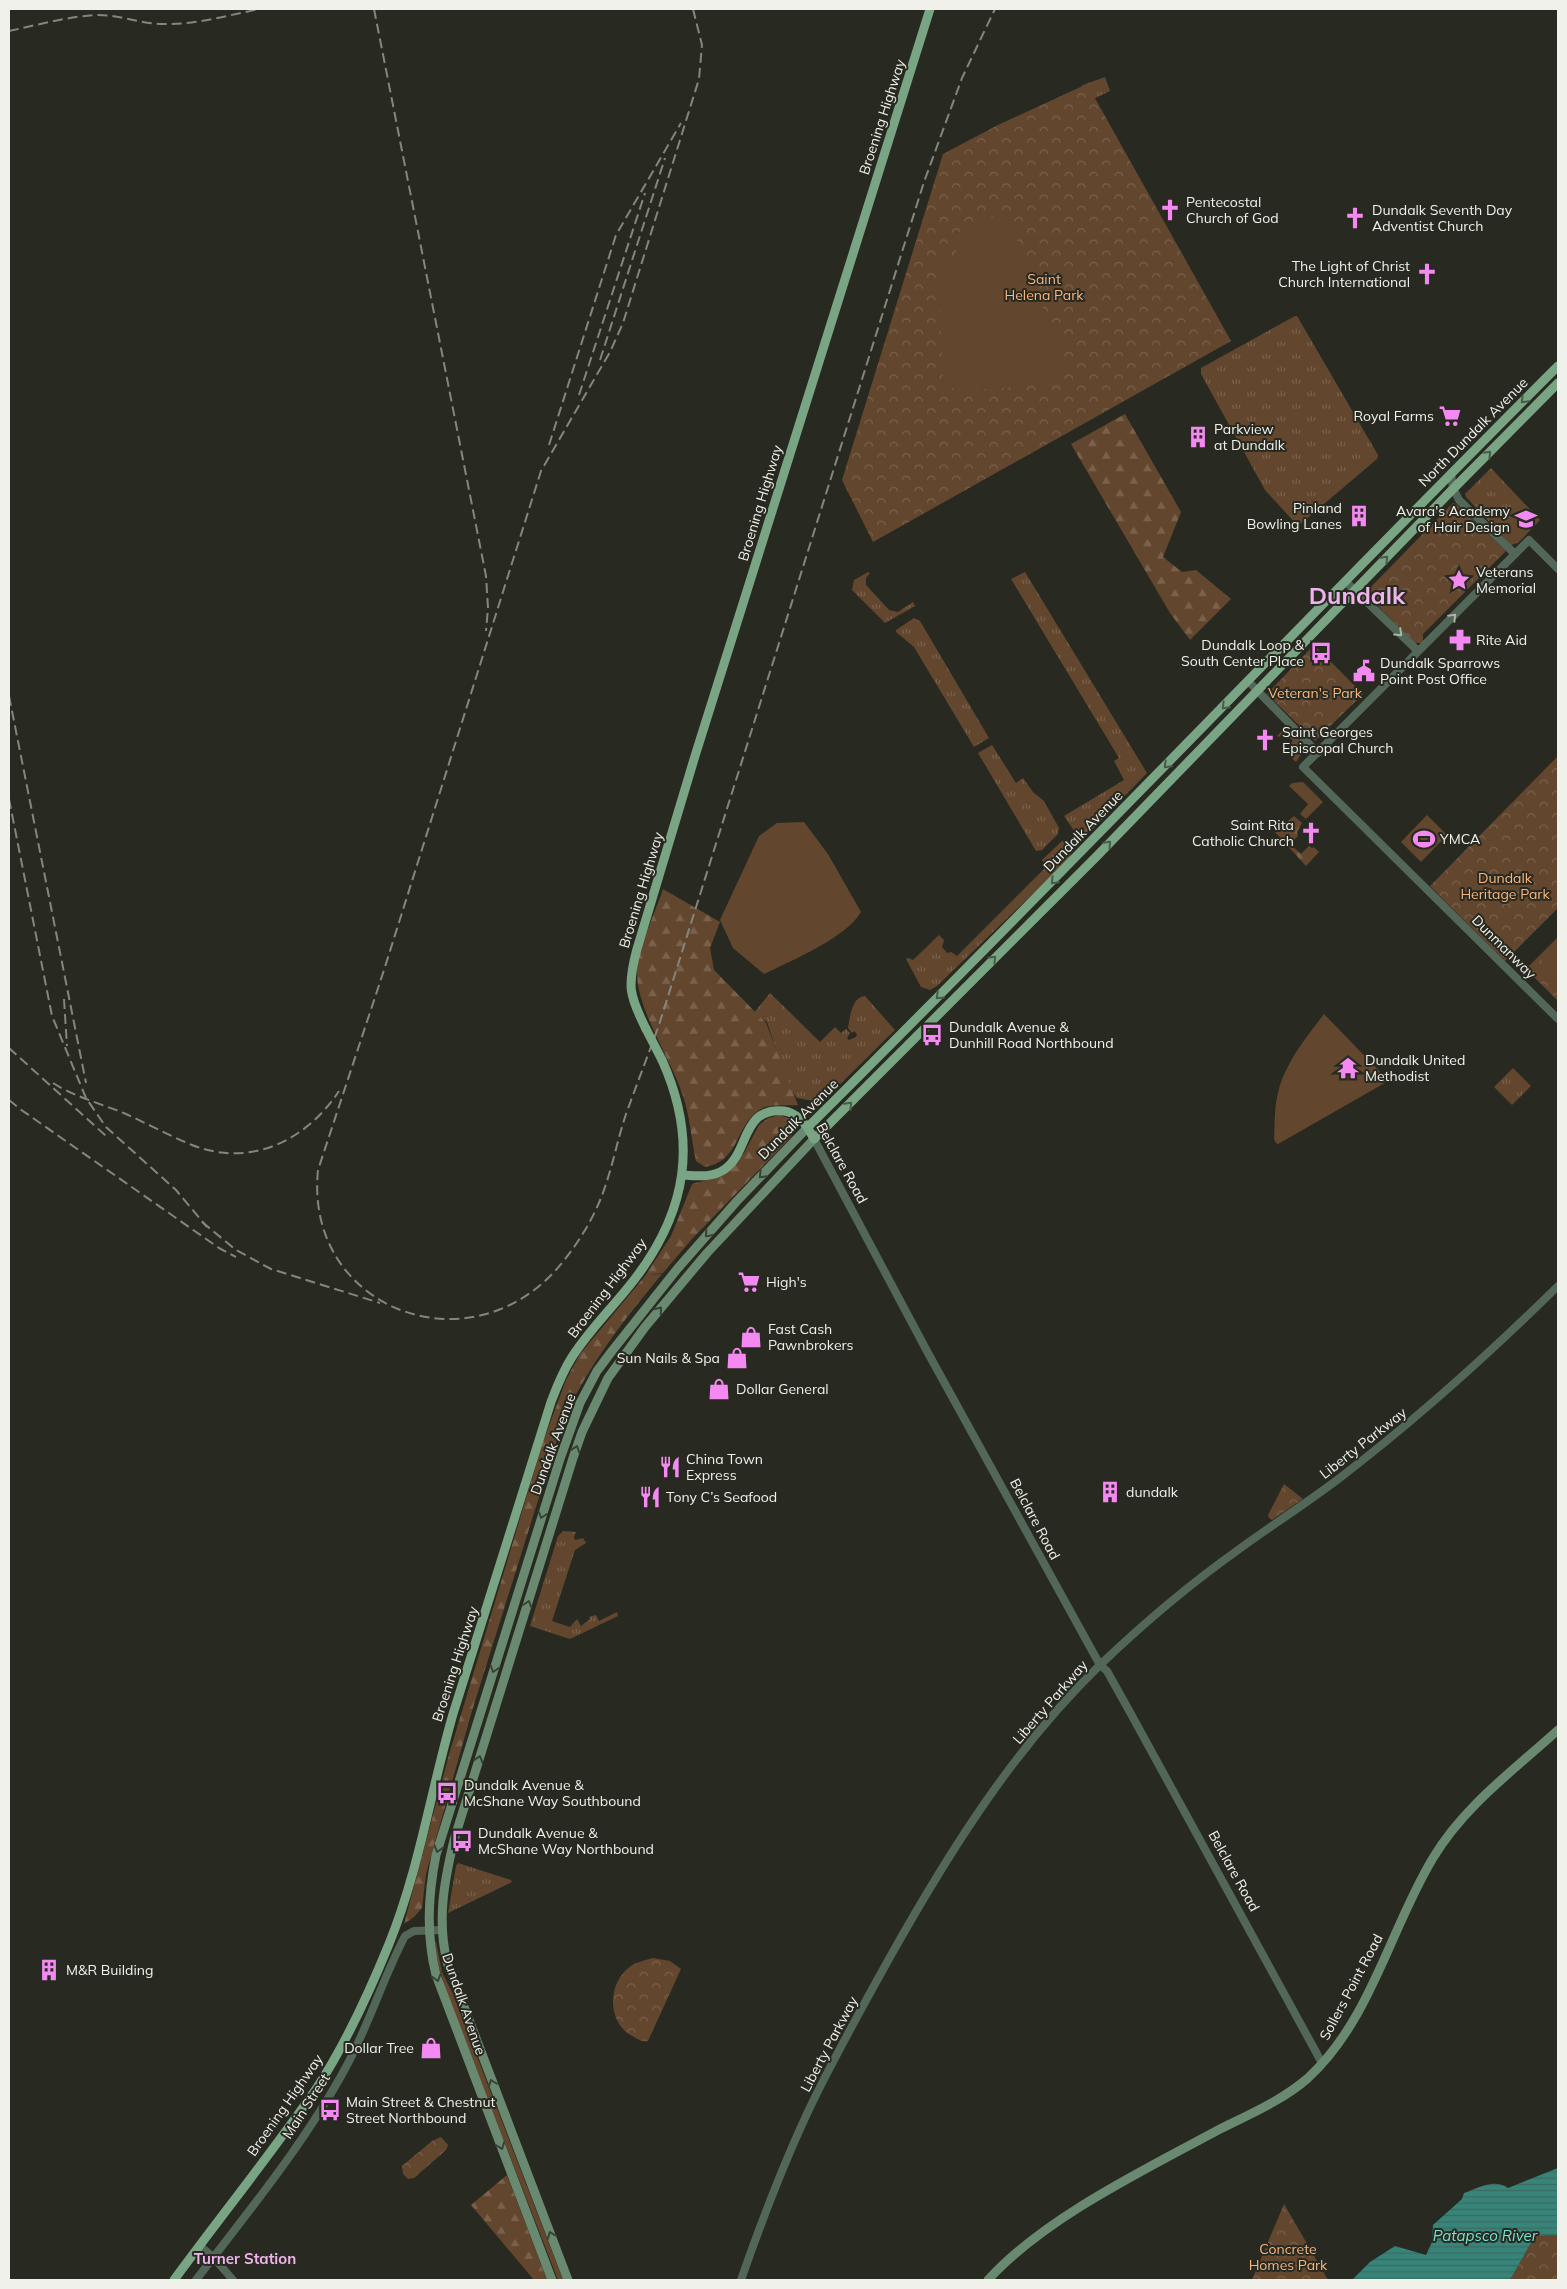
<svg xmlns="http://www.w3.org/2000/svg" width="1567" height="2289" viewBox="0 0 1567 2289" font-family="Mulish,sans-serif">
<style>
.grass{fill:url(#grass-tufts)}
.forest{fill:url(#forest-firs)}
.park{fill:url(#park-crowns)}
.garden{fill:#63462e}
.water{fill:url(#water-rules)}
.lines{fill:none;stroke-linecap:round;stroke-linejoin:round}
.tertiary{stroke:#536758;stroke-width:8}
.secondary{stroke:#698a71;stroke-width:9}
.primary{stroke:#7aa585;stroke-width:9}
.rail{stroke:#84867e;stroke-width:2;stroke-dasharray:10 5;stroke-linecap:butt}
.primary-bridge{stroke:#7aa585;stroke-width:9}
.oneway{stroke:#495b49}
.oneway2{stroke:#a9b3a8}
.oneway3{stroke:#384235}
.labels{text-anchor:middle;stroke-width:4;stroke-linejoin:round;paint-order:stroke}
.street-label{font-size:14px;fill:#eff1ea;stroke:#282a21}
.poi-label{font-size:14px;fill:#eff1ea;stroke:#282a21;text-anchor:start}
.park-label{font-size:14px;fill:#fab67d;stroke:#282a21}
.water-label{font-size:15px;font-style:italic;fill:#72e5d4;stroke:#282a21}
.neighbourhood-label{font-size:15px;font-weight:bold;fill:#efb4ec;stroke:#282a21}
.town-label{font-size:24px;font-weight:bold;fill:#efb4ec;stroke:#282a21}
</style>
<defs>
<pattern id="grass-tufts" width="24" height="20" patternUnits="userSpaceOnUse" patternTransform="scale(1.25)"><rect width="24" height="20" fill="#63462e"/><path d="M3 7l-1-3M5 7V3M7 7l1-3M15 17l-1-3M17 17v-4M19 17l1-3" fill="none" stroke="#7a614c"/></pattern>
<pattern id="forest-firs" width="22" height="20" patternUnits="userSpaceOnUse" patternTransform="scale(1.25)"><rect width="22" height="20" fill="#63462e"/><path d="M5 1l3.5 6h-7zM16 11l3.5 6h-7z" fill="#7a614c"/></pattern>
<pattern id="park-crowns" width="20" height="18" patternUnits="userSpaceOnUse" patternTransform="scale(1.25)"><rect width="20" height="18" fill="#63462e"/><path d="M2 6a3 3 0 1 1 6 0M12 15a3 3 0 1 1 6 0" fill="none" stroke="#7a614c"/></pattern>
<pattern id="water-rules" width="6" height="5" patternUnits="userSpaceOnUse" patternTransform="scale(1.25)"><rect width="6" height="5" fill="#378479"/><path d="M0 2.5h6" fill="none" stroke="#3f6962"/></pattern>
</defs>
<rect width="100%" height="100%" fill="#282a21"/>
<!-- grass -->
<g class="grass">
<polygon points="1105,77 1110,91 1087,102 1077,90 1083,85"/>
<polygon points="1295,316 1297,316 1378,455 1377,459 1298,526 1265,490 1201,374 1201,368"/>
<polygon points="1491,468 1540,520 1518,543 1511,545 1466,497 1465,494"/>
<polygon points="868,572 870,573 866,578 866,585 889,610 898,612 913,602 915,606 885,623 852,590 854,580"/>
<polygon points="1025,572 1147,773 1081,841 1064,816 1124,780 1114,761 1119,758 1011,579"/>
<polygon points="914,618 920,621 989,738 974,747 914,647 896,632 896,630"/>
<polygon points="992,745 1016,783 1023,778 1033,792 1044,801 1059,828 1058,834 1042,850 1036,851 978,753"/>
<polygon points="1062,841 1071,843 1070,858 937,986 930,990 921,987 906,959 908,958 913,960 939,935 944,940 942,947 947,953 951,952 957,956 1046,867 1042,860"/>
<path d="M770,993L820,1042L835,1027L841,1033L846,1029L850,1033L847,1038L849,1040L856,1037L857,1034L854,1031L852,1033L848,1028C850,1016 852,997 865,996L895,1030L818,1106L814,1101L797,1098L788,1085L767,1022L753,1014Z"/>
<polygon points="1513,1068 1531,1086 1512,1105 1494,1087"/>
<polygon points="563,1531 576,1532 574,1537 575,1540 583,1538 586,1543 575,1550 552,1621 570,1627 577,1619 581,1626 590,1619 589,1617 596,1615 599,1621 617,1612 618,1616 570,1639 530,1626 558,1536"/>
<polygon points="458,1863 511,1880 512,1882 448,1913 456,1866"/>
</g>
<!-- forest -->
<g class="forest">
<polygon points="1125,414 1181,512 1163,557 1182,572 1196,570 1231,599 1190,640 1170,613 1071,444"/>
<polygon points="1294,816 1302,823 1297,832 1298,836 1290,844 1301,854 1309,846 1312,848 1314,847 1319,852 1306,866 1275,832"/>
<path d="M663,889L720,922L710,948L714,970L766,1023L798,1105C788,1106 772,1104 763,1108C734,1123 742,1161 705,1167L696,1161C691,1138 690,1115 682,1093C670,1057 635,1007 637,969C639,946 656,911 663,889Z"/>
<path d="M780,1115L791,1119L793,1128L791,1137L692,1239L663,1273L648,1275L662,1274C623,1321 586,1368 562,1424L472,1711L426,1874L422,1908L414,1917L404,1924L450,1751L543,1442L566,1380L580,1354L645,1276L671,1236L692,1184L724,1175L744,1153L759,1125L768,1118Z"/>
<polygon points="507,2175 547,2280 534,2280 471,2205"/>
</g>
<!-- park -->
<g class="park">
<polygon points="1087,84 1231,341 873,542 842,480 943,154 996,126"/>
<polygon points="1453,503 1456,504 1506,551 1423,634 1423,643 1415,643 1365,593"/>
<polygon points="1314,645 1363,694 1315,741 1267,694"/>
<polygon points="1558,756 1558,908 1505,961 1430,886"/>
<polygon points="1558,937 1558,1001 1526,969"/>
<polygon points="1284,1484 1303,1499 1272,1520 1269,1518 1268,1515"/>
<path d="M653,1958L670,1961L681,1969L648,2041C642,2042 639,2040 634,2037C606,2024 607,1982 631,1966C637,1962 646,1960 653,1958Z"/>
<polygon points="441,2137 448,2145 446,2150 414,2178 408,2179 403,2174 402,2166 432,2141"/>
<polygon points="1284,2204 1328,2280 1252,2280"/>
<polygon points="1558,2235 1558,2280 1510,2280 1535,2236"/>
</g>
<!-- garden -->
<g class="garden">
<path d="M999,215L1011,226L1033,277L1021,286C1047,304 1063,338 1065,370L1058,373L1052,384L956,391L943,380L938,261L958,262L953,235Z"/>
<polygon points="1488,509 1520,538 1515,541 1509,540 1483,514"/>
<polygon points="1336,686 1350,702 1320,732 1330,688"/>
<polygon points="1286,727 1306,747 1296,762 1285,751 1285,748 1293,741 1284,732 1279,737 1277,736"/>
<polygon points="1303,782 1323,802 1306,819 1300,814 1308,804 1289,786 1292,783"/>
<polygon points="1427,815 1447,835 1421,862 1401,842"/>
<path d="M804,822L828,854L861,912C847,937 791,961 764,974L733,948L720,920L759,836L777,823Z"/>
<polygon points="1558,944 1558,987 1542,969 1542,960"/>
<path d="M1324,1014L1387,1079L1383,1084L1278,1144L1276,1143L1274,1139C1275,1124 1274,1108 1278,1093C1285,1063 1306,1038 1324,1014Z"/>
<polygon points="433,1941 436,1942 442,1972 453,1994 563,2280 558,2280 450,2002 440,1971"/>
</g>
<!-- water -->
<path class="water" d="M1558,2168V2235L1535,2236L1510,2280H1352L1370,2262L1395,2246L1426,2255L1432,2242L1433,2225L1462,2199L1464,2193C1479,2188 1494,2178 1508,2188Z"/>
<g class="lines">
<!-- tertiary -->
<g class="tertiary">
<polyline points="1451,473 1453,488 1459,500 1515,554"/>
<polyline points="1558,569 1529,540 1303,767 1558,1019"/>
<polyline points="1345,581 1418,651"/>
<polyline points="1249,682 1318,753"/>
<polyline points="814,1139 928,1353 1100,1665 1107,1671 1131,1714 1322,2063"/>
<polyline points="200,2246 213,2257 233,2280"/>
<path d="M196,2280C248,2212 305,2143 346,2067C369,2025 383,1978 405,1936L414,1931L441,1930"/>
<path d="M741,2280C764,2214 789,2148 821,2085C843,2042 866,2000 890,1957C949,1852 1014,1748 1101,1664C1144,1623 1190,1584 1238,1550C1272,1525 1307,1503 1341,1477C1418,1418 1489,1354 1558,1286"/>
</g>
<!-- secondary -->
<g class="secondary">
<path d="M552,2280L436,1975C426,1934 428,1896 436,1855L560,1459L580,1403L597,1371L612,1351L678,1268L737,1201L808,1127"/>
<path d="M568,2280L447,1962C437,1920 444,1882 454,1840L573,1458L582,1432L608,1378L645,1327L707,1253L814,1139"/>
<path d="M988,2280C1044,2218 1146,2169 1220,2129C1250,2114 1283,2100 1308,2078C1371,2020 1390,1929 1433,1858C1464,1806 1514,1770 1558,1730"/>
</g>
<!-- primary -->
<g class="primary">
<path d="M646,1029C629,995 627,986 637,949L695,756L930,9"/>
<path d="M808,1127C1061,876 1306,618 1558,366"/>
<path d="M683,1175C697,1176 713,1178 725,1169C750,1151 741,1107 784,1111C799,1113 808,1127 814,1139L1095,858L1451,491L1558,383"/>
<path d="M174,2280C221,2216 271,2154 316,2089C346,2044 369,1993 389,1944C419,1870 431,1790 453,1714L551,1402C557,1386 563,1371 572,1357C590,1329 614,1306 634,1280C688,1210 698,1140 662,1060"/>
</g>
<!-- rail -->
<g class="rail">
<polyline points="374,9 486,576 488,608 486,631"/>
<path d="M693,9L702,45L699,79L623,323L610,352L541,471L384,970L318,1170C304,1306 464,1370 555,1271C572,1252 588,1228 598,1205C611,1176 616,1144 626,1114C637,1084 648,1055 659,1025L924,182L962,78L995,9"/>
<path d="M9,31C37,25 66,17 95,15C118,14 140,24 163,24C196,25 228,15 260,9"/>
<polyline points="600,360 665,158"/>
<polyline points="579,395 645,193"/>
<polyline points="549,445 616,235 681,123"/>
<polyline points="9,696 86,1083"/>
<polyline points="9,799 52,1016 86,1098 106,1127 176,1190 207,1227"/>
<polyline points="64,999 67,1046"/>
<polyline points="9,1048 106,1136"/>
<path d="M53,1083C75,1097 102,1104 126,1114C148,1124 170,1136 192,1145C250,1168 306,1141 339,1091"/>
<polyline points="9,1100 20,1109 219,1248 236,1257"/>
<polyline points="202,1222 236,1250 271,1269 380,1303"/>
</g>
<!-- primary-bridge -->
<polyline class="primary-bridge" points="646,1029 662,1060"/>
</g>
<!-- one-way arrows -->
<defs><path id="oneway-chevron" d="M-2-3.5L2.5 0L-2 3.5" fill="none" stroke-width="1.6" stroke-linecap="round" stroke-linejoin="round" transform="scale(1.25)"/></defs>
<g class="oneway">
<use href="#oneway-chevron" transform="translate(1524 400) rotate(135)"/>
<use href="#oneway-chevron" transform="translate(1488 454) rotate(-45)"/>
<use href="#oneway-chevron" transform="translate(1385 559) rotate(-46)"/>
<use href="#oneway-chevron" transform="translate(1225 706) rotate(134)"/>
<use href="#oneway-chevron" transform="translate(1167 765) rotate(135)"/>
<use href="#oneway-chevron" transform="translate(1108 844) rotate(-47)"/>
<use href="#oneway-chevron" transform="translate(1054 881) rotate(134)"/>
<use href="#oneway-chevron" transform="translate(993 959) rotate(-45)"/>
<use href="#oneway-chevron" transform="translate(939 996) rotate(136)"/>
<use href="#oneway-chevron" transform="translate(849 1105) rotate(-46)"/>
</g>
<g class="oneway2">
<use href="#oneway-chevron" transform="translate(1453 617) rotate(-45)"/>
<use href="#oneway-chevron" transform="translate(1399 633) rotate(44)"/>
</g>
<g class="oneway3">
<use href="#oneway-chevron" transform="translate(762 1175) rotate(134)"/>
<use href="#oneway-chevron" transform="translate(708 1234) rotate(131)"/>
<use href="#oneway-chevron" transform="translate(659 1310) rotate(-51)"/>
<use href="#oneway-chevron" transform="translate(576 1449) rotate(-71)"/>
<use href="#oneway-chevron" transform="translate(542 1515) rotate(108)"/>
<use href="#oneway-chevron" transform="translate(528 1604) rotate(-72)"/>
<use href="#oneway-chevron" transform="translate(494 1669) rotate(108)"/>
<use href="#oneway-chevron" transform="translate(479 1759) rotate(-73)"/>
<use href="#oneway-chevron" transform="translate(438 1849) rotate(107)"/>
<use href="#oneway-chevron" transform="translate(437 1978) rotate(73)"/>
<use href="#oneway-chevron" transform="translate(492 2083) rotate(-111)"/>
<use href="#oneway-chevron" transform="translate(501 2146) rotate(69)"/>
<use href="#oneway-chevron" transform="translate(551 2235) rotate(-111)"/>
</g>
<!-- icons -->
<defs>
<g id="church-bare" transform="scale(1.725)"><path d="M-1.2-6h2.4v3.5h3.3v2.4h-3.3V6h-2.4V-.1h-3.3v-2.4h3.3Z" fill="#f389f1" stroke="#282a21" stroke-width="2.5" paint-order="stroke"/></g>
<g id="supermarket-bare" transform="scale(1.725)"><path d="M-6-5.5h2.5l.6 2H6L4.5 2H-2.5L-4.4-4H-6ZM-1.5 3.2a1.3 1.3 0 1 0 .1 0ZM3 3.2a1.3 1.3 0 1 0 .1 0Z" fill="#f389f1" stroke="#282a21" stroke-width="2.5" paint-order="stroke"/></g>
<g id="building-bare" transform="scale(1.725)"><path d="M-4-6H4V6H1V3H-1V6H-4ZM-2.5-4.3h1.7v1.8h-1.7ZM.8-4.3h1.7v1.8H.8ZM-2.5-1h1.7V.8h-1.7ZM.8-1h1.7V.8H.8Z" fill="#f389f1" stroke="#282a21" stroke-width="2.5" paint-order="stroke"/></g>
<g id="school-bare" transform="scale(1.725)"><path d="M0-5L7-2L0 1L-7-2ZM-4 1L0 2.5L4 1V4Q0 6-4 4Z" fill="#f389f1" stroke="#282a21" stroke-width="2.5" paint-order="stroke"/></g>
<g id="sight-bare" transform="scale(1.725)"><path d="M0-6L1.8-2.2L6-1.7L2.9 1.2L3.7 5.4L0 3.3L-3.7 5.4L-2.9 1.2L-6-1.7L-1.8-2.2Z" fill="#f389f1" stroke="#282a21" stroke-width="2.5" paint-order="stroke"/></g>
<g id="pharmacy-bare" transform="scale(1.725)"><path d="M-2-6h4v4h4v4h-4v4h-4v-4h-4v-4h4Z" fill="#f389f1" stroke="#282a21" stroke-width="2.5" paint-order="stroke"/></g>
<g id="bus-bare" transform="scale(1.725)"><path d="M-5-6H5V4H4V6H2V4H-2V6H-4V4H-5ZM-3.5-4V0h7V-4ZM-3.5 1.2v1.5H-2V1.2ZM2 1.2v1.5H3.5V1.2Z" fill="#f389f1" stroke="#282a21" stroke-width="2.5" paint-order="stroke"/></g>
<g id="civic-bare" transform="scale(1.725)"><path d="M-.6-6.5H3V-4.5H.6V-3L4-1V1h2V6H-6V1h2V-1L-.6-3ZM-1.2 2.5V6h2.4V2.5Z" fill="#f389f1" stroke="#282a21" stroke-width="2.5" paint-order="stroke"/></g>
<g id="stadium-bare" transform="scale(1.725)"><path d="M0-5a6.5 5 0 1 0 0 10a6.5 5 0 1 0 0-10ZM-3.5-1.8h7v3.6h-7Z" fill="#f389f1" stroke="#282a21" stroke-width="2.5" paint-order="stroke"/></g>
<g id="temple-bare" transform="scale(1.725)"><path d="M0-6L5-2H3V0L6.5 2.5H4V6H1.5V3h-3V6H-4V2.5H-6.5L-3 0V-2H-5Z" fill="#f389f1" stroke="#282a21" stroke-width="2.5" paint-order="stroke"/></g>
<g id="shop-bare" transform="scale(1.725)"><path d="M-5-2.5h2.3a2.7 3.5 0 0 1 5.4 0H5L5.5 6h-11ZM-1.5-2.5h3a1.5 2.3 0 0 0-3 0Z" fill="#f389f1" stroke="#282a21" stroke-width="2.5" paint-order="stroke"/></g>
<g id="restaurant-bare" transform="scale(1.725)"><path d="M-5-6h1v4h1v-4h1v4h1v-4h1v5L-1.5 .5V6h-2V.5L-5-1ZM5-6V6H3V1.5H1.5Q1.5-4 5-6Z" fill="#f389f1" stroke="#282a21" stroke-width="2.5" paint-order="stroke"/></g>
</defs>
<g fill-rule="evenodd">
<use href="#church-bare" x="1170" y="210"/>
<use href="#church-bare" x="1355" y="218"/>
<use href="#church-bare" x="1427" y="274"/>
<use href="#supermarket-bare" x="1450" y="416"/>
<use href="#building-bare" x="1198" y="437"/>
<use href="#building-bare" x="1359" y="516"/>
<use href="#school-bare" x="1526" y="519"/>
<use href="#sight-bare" x="1459" y="580"/>
<use href="#pharmacy-bare" x="1460" y="640"/>
<use href="#bus-bare" x="1321" y="653"/>
<use href="#civic-bare" x="1364" y="671"/>
<use href="#church-bare" x="1265" y="740"/>
<use href="#church-bare" x="1311" y="833"/>
<use href="#stadium-bare" x="1424" y="839"/>
<use href="#bus-bare" x="932" y="1035"/>
<use href="#temple-bare" x="1348" y="1068"/>
<use href="#supermarket-bare" x="749" y="1282"/>
<use href="#shop-bare" x="751" y="1337"/>
<use href="#shop-bare" x="737" y="1358"/>
<use href="#shop-bare" x="719" y="1389"/>
<use href="#restaurant-bare" x="670" y="1467"/>
<use href="#building-bare" x="1110" y="1492"/>
<use href="#restaurant-bare" x="650" y="1497"/>
<use href="#bus-bare" x="447" y="1793"/>
<use href="#bus-bare" x="462" y="1841"/>
<use href="#building-bare" x="49" y="1970"/>
<use href="#shop-bare" x="431" y="2048"/>
<use href="#bus-bare" x="330" y="2110"/>
</g>
<g class="labels">
<!-- street labels -->
<g class="street-label">
<text transform="translate(882 117) rotate(-72)" y="5">Broening Highway</text>
<text transform="translate(1473 432) rotate(-45)" y="5">North Dundalk Avenue</text>
<text transform="translate(760 503) rotate(-73)" y="5">Broening Highway</text>
<text transform="translate(1083 831) rotate(-46)" y="5">Dundalk Avenue</text>
<text transform="translate(641 890) rotate(-73)" y="5">Broening Highway</text>
<text transform="translate(1504 947) rotate(45)" y="5">Dunmanway</text>
<text transform="translate(798 1119) rotate(-45)" y="5">Dundalk Avenue</text>
<text transform="translate(842 1163) rotate(61)" y="5">Belclare Road</text>
<text transform="translate(607 1288) rotate(-53)" y="5">Broening Highway</text>
<text transform="translate(1363 1443) rotate(-38)" y="5">Liberty Parkway</text>
<text transform="translate(553 1444) rotate(-70)" y="5">Dundalk Avenue</text>
<text transform="translate(1035 1519) rotate(62)" y="5">Belclare Road</text>
<text transform="translate(455 1664) rotate(-72)" y="5">Broening Highway</text>
<text transform="translate(1050 1702) rotate(-49)" y="5">Liberty Parkway</text>
<text transform="translate(1234 1871) rotate(61)" y="5">Belclare Road</text>
<text transform="translate(1351 1987) rotate(-62)" y="5">Sollers Point Road</text>
<text transform="translate(464 2004) rotate(71)" y="5">Dundalk Avenue</text>
<text transform="translate(829 2044) rotate(-62)" y="5">Liberty Parkway</text>
<text transform="translate(285 2105) rotate(-55)" y="5">Broening Highway</text>
<text transform="translate(306 2106) rotate(-57)" y="5">Main Street</text>
</g>
<!-- poi labels -->
<g class="poi-label">
<text x="1186" y="207">Pentecostal<tspan x="1186" dy="16">Church of God</tspan></text>
<text x="1372" y="215">Dundalk Seventh Day<tspan x="1372" dy="16">Adventist Church</tspan></text>
<text x="1410" y="271" text-anchor="end">The Light of Christ<tspan x="1410" dy="16">Church International</tspan></text>
<text x="1434" y="421" text-anchor="end">Royal Farms</text>
<text x="1214" y="434">Parkview<tspan x="1214" dy="16">at Dundalk</tspan></text>
<text x="1342" y="513" text-anchor="end">Pinland<tspan x="1342" dy="16">Bowling Lanes</tspan></text>
<text x="1510" y="516" text-anchor="end">Avara's Academy<tspan x="1510" dy="16">of Hair Design</tspan></text>
<text x="1476" y="577">Veterans<tspan x="1476" dy="16">Memorial</tspan></text>
<text x="1476" y="645">Rite Aid</text>
<text x="1304" y="650" text-anchor="end">Dundalk Loop &amp;<tspan x="1304" dy="16">South Center Place</tspan></text>
<text x="1380" y="668">Dundalk Sparrows<tspan x="1380" dy="16">Point Post Office</tspan></text>
<text x="1282" y="737">Saint Georges<tspan x="1282" dy="16">Episcopal Church</tspan></text>
<text x="1294" y="830" text-anchor="end">Saint Rita<tspan x="1294" dy="16">Catholic Church</tspan></text>
<text x="1440" y="844">YMCA</text>
<text x="949" y="1032">Dundalk Avenue &amp;<tspan x="949" dy="16">Dunhill Road Northbound</tspan></text>
<text x="1365" y="1065">Dundalk United<tspan x="1365" dy="16">Methodist</tspan></text>
<text x="766" y="1287">High's</text>
<text x="768" y="1334">Fast Cash<tspan x="768" dy="16">Pawnbrokers</tspan></text>
<text x="720" y="1363" text-anchor="end">Sun Nails &amp; Spa</text>
<text x="736" y="1394">Dollar General</text>
<text x="686" y="1464">China Town<tspan x="686" dy="16">Express</tspan></text>
<text x="1126" y="1497">dundalk</text>
<text x="666" y="1502">Tony C’s Seafood</text>
<text x="464" y="1790">Dundalk Avenue &amp;<tspan x="464" dy="16">McShane Way Southbound</tspan></text>
<text x="478" y="1838">Dundalk Avenue &amp;<tspan x="478" dy="16">McShane Way Northbound</tspan></text>
<text x="66" y="1975">M&amp;R Building</text>
<text x="414" y="2053" text-anchor="end">Dollar Tree</text>
<text x="346" y="2107">Main Street &amp; Chestnut<tspan x="346" dy="16">Street Northbound</tspan></text>
</g>
<!-- park labels -->
<g class="park-label">
<text x="1044" y="284">Saint<tspan x="1044" dy="16">Helena Park</tspan></text>
<text x="1315" y="698">Veteran's Park</text>
<text x="1505" y="883">Dundalk<tspan x="1505" dy="16">Heritage Park</tspan></text>
<text x="1288" y="2254">Concrete<tspan x="1288" dy="16">Homes Park</tspan></text>
</g>
<!-- water labels -->
<g class="water-label">
<text x="1485" y="2241">Patapsco River</text>
</g>
<!-- neighbourhood labels -->
<g class="neighbourhood-label">
<text x="245" y="2264">Turner Station</text>
</g>
<!-- town labels -->
<g class="town-label">
<text x="1357" y="604">Dundalk</text>
</g>
</g>
<!-- border -->
<rect width="1567" height="2289" fill="none" stroke="#eff1ea" stroke-width="20"/>
</svg>
